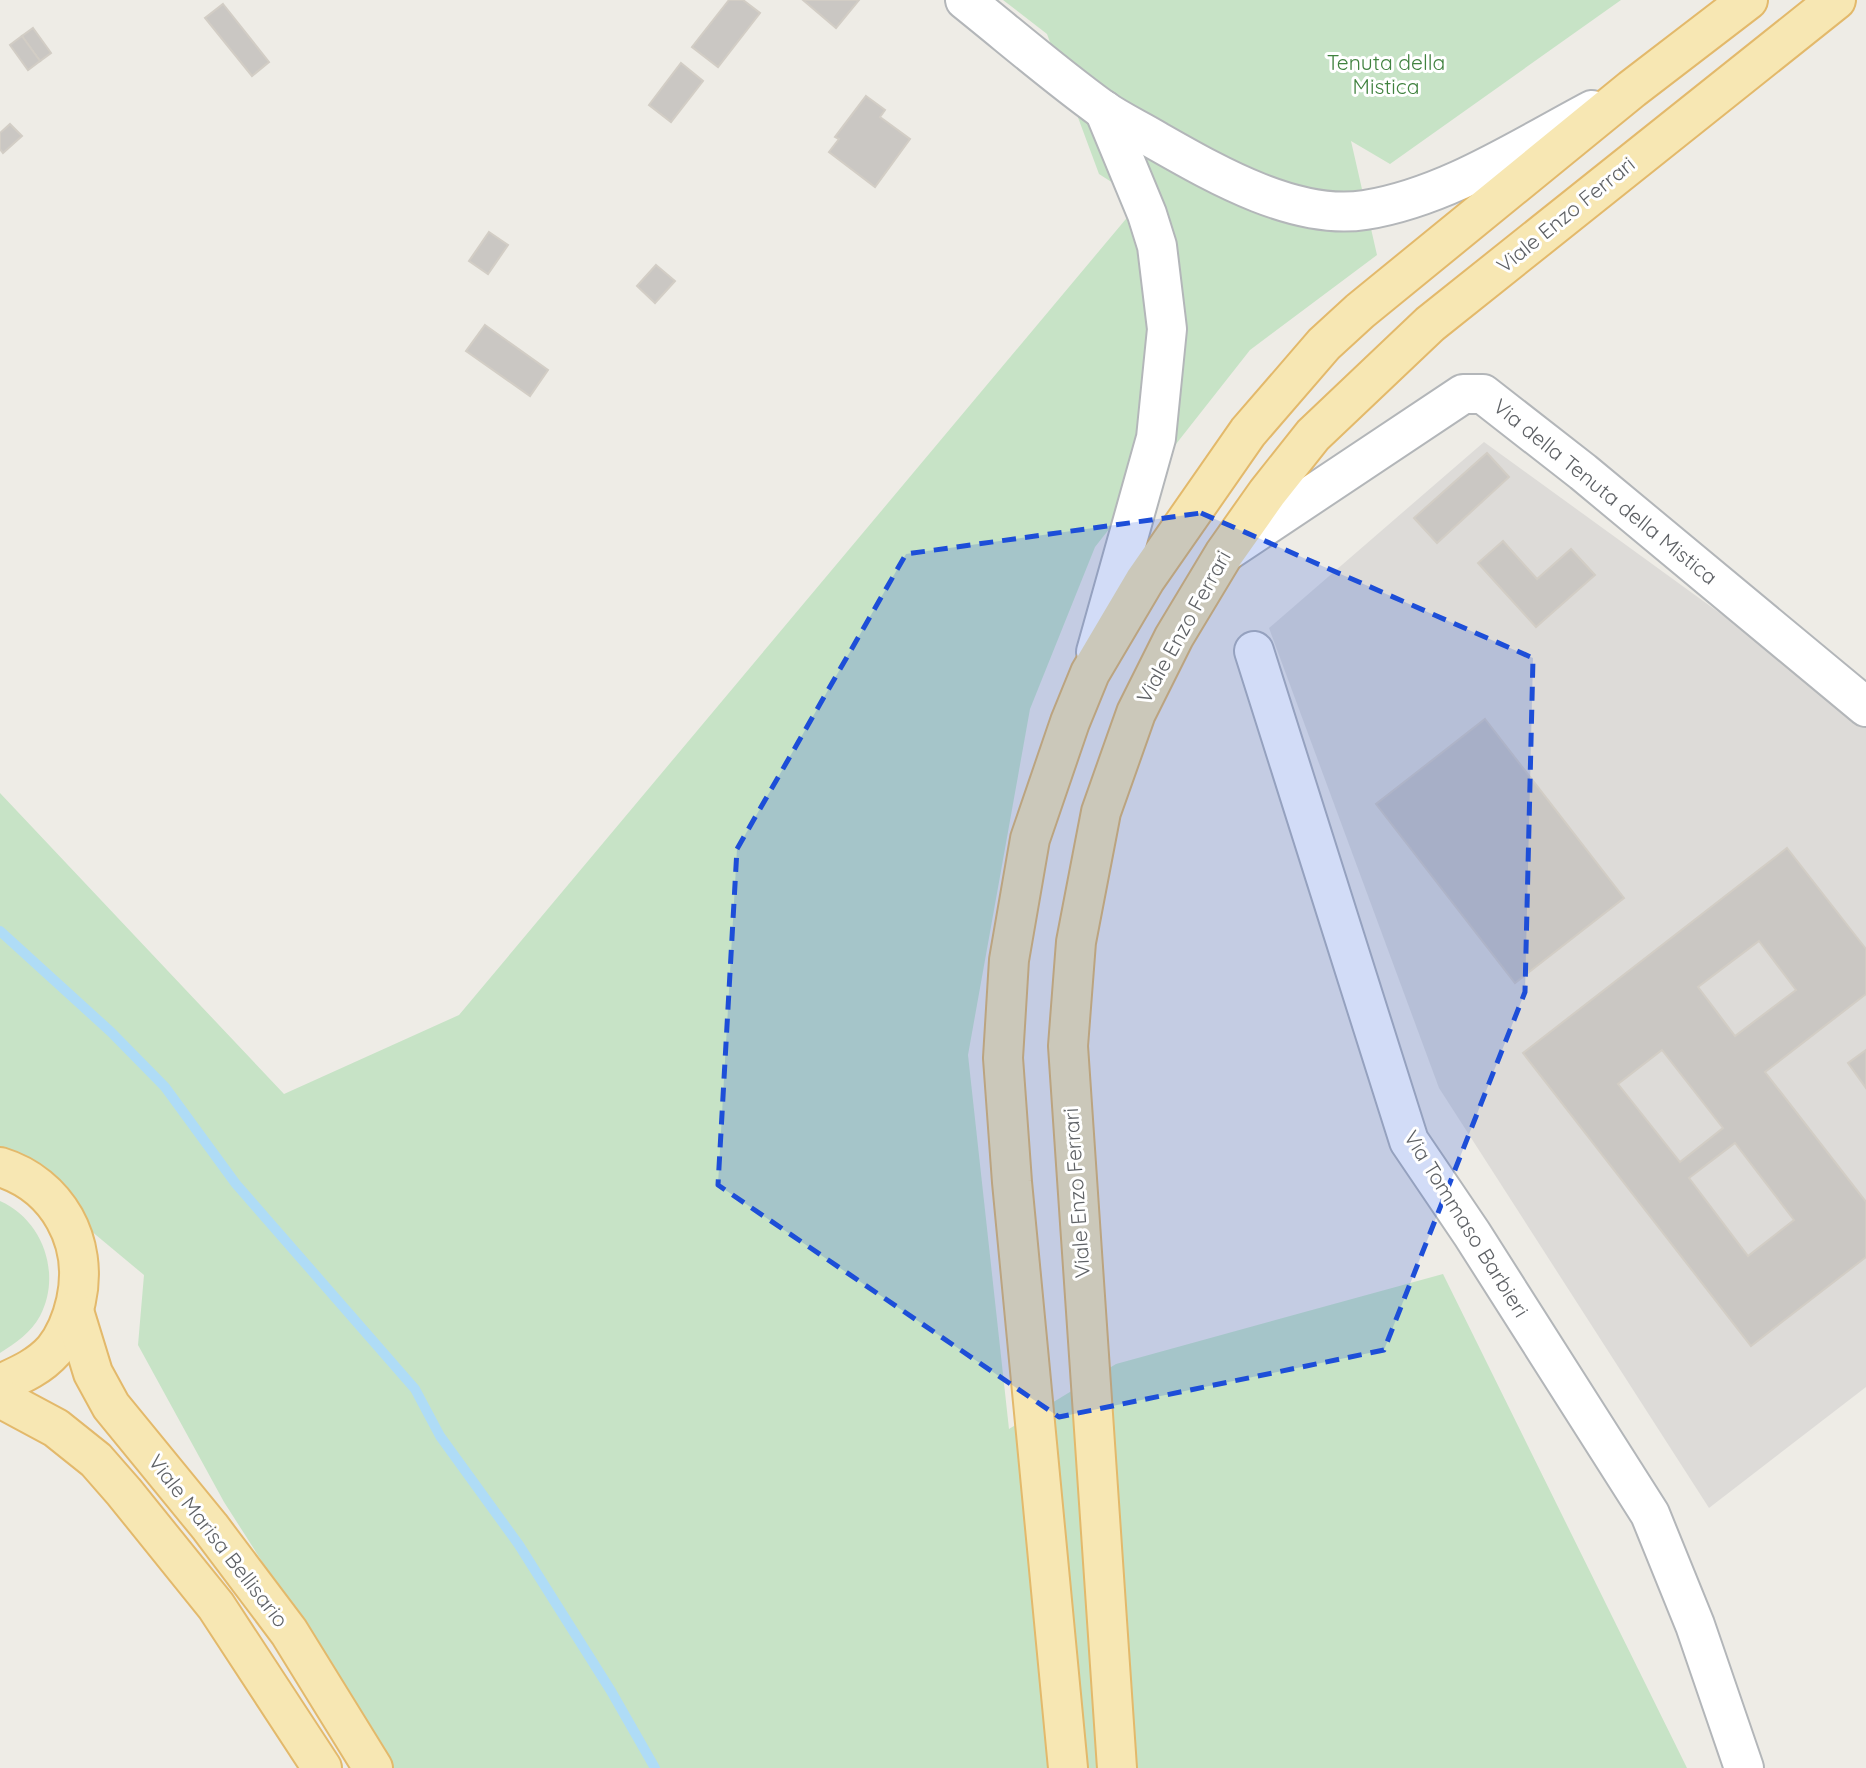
<svg xmlns="http://www.w3.org/2000/svg" width="1866" height="1768" viewBox="0 0 1866 1768" font-family="Quicksand,sans-serif">
<style>
.industrial{fill:#dddbd8}
.green{fill:#c7e3c6}
.lines{fill:none;stroke-linecap:round;stroke-linejoin:round}
.stream{stroke:#afdcf6;stroke-width:10}
.building{fill:#cac7c3;stroke:#d2cdc5;stroke-width:2;fill-rule:evenodd}
.minor-casing{stroke:#b3b6b9;stroke-width:42}
.major-casing{stroke:#e3b96b;stroke-width:42}
.minor{stroke:#fff;stroke-width:38}
.major{stroke:#f7e7b3;stroke-width:38}
.marked{fill:#1d4ed8;fill-opacity:0.2;stroke:#1d4ed8;stroke-width:5;stroke-dasharray:14 9;stroke-linejoin:round}
.labels{text-anchor:middle;stroke-width:6;stroke-linejoin:round;paint-order:stroke}
.park-label{font-size:21px;fill:#40823f;stroke:#fff}
.street-label{font-size:21px;fill:#5e6165;stroke:#fff}
</style>
<rect width="100%" height="100%" fill="#eeece6"/>
<!-- industrial -->
<polygon class="industrial" points="1484,442 1866,719 1866,1387 1709,1508 1439,1088 1269,628"/>
<!-- green -->
<g class="green">
<polygon points="1003,0 1621,0 1390,164 1351,141 1377,255 1250,350 1095,547 1030,709 968,1055 1009,1429 1116,1364 1443,1274 1687,1768 394,1768 224,1502 138,1345 144,1275 0,1155 0,793 284,1094 459,1015 1141,201 1099,174 1047,34"/>
<path d="M0,1201C43,1220 62,1274 40,1316C31,1333 15,1343 0,1353Z"/>
</g>
<g class="lines">
<!-- stream -->
<polyline class="stream" points="0,931 111,1032 165,1087 236,1184 415,1389 440,1436 519,1545 611,1691 655,1768"/>
</g>
<!-- building -->
<g class="building">
<polygon points="729,0 743,0 760,13 718,67 692,47"/>
<polygon points="803,0 859,0 836,28"/>
<polygon points="223,4 269,62 252,76 205,18"/>
<polygon points="33,28 51,53 40,61 22,36"/>
<polygon points="22,36 40,61 28,70 10,45"/>
<polygon points="681,63 703,81 671,122 649,105"/>
<polygon points="866,96 885,110 880,117 910,139 875,187 829,152 839,139 835,137"/>
<polygon points="10,124 22,136 3,153 0,149 0,133"/>
<polygon points="489,232 508,245 488,274 469,261"/>
<polygon points="656,265 675,281 655,303 637,286"/>
<polygon points="485,325 548,370 530,396 466,351"/>
<polygon points="1487,453 1509,477 1437,543 1414,518"/>
<polygon points="1503,541 1537,579 1571,549 1595,575 1536,627 1478,563"/>
<polygon points="1485,719 1624,898 1515,983 1376,804"/>
<path d="M1787,848L1866,949V994L1765,1072L1866,1202V1257L1751,1346L1523,1053ZM1759,941L1796,990L1735,1036L1698,987ZM1662,1050L1723,1128L1680,1162L1618,1084ZM1735,1143L1794,1220L1748,1256L1689,1178Z"/>
<polygon points="1866,1050 1866,1088 1848,1063"/>
</g>
<g class="lines">
<!-- minor casing -->
<g class="minor-casing">
<g id="minor">
<path d="M965,0C1010,36 1055,75 1102,109C1119,121 1139,130 1157,141C1215,174 1296,221 1365,210C1446,197 1520,148 1592,110"/>
<polyline points="1226,552 1463,394 1483,394 1583,472 1866,707"/>
<polyline points="1254,651 1409,1141 1472,1234 1650,1514 1695,1625 1744,1768"/>
<polyline points="1096,652 1156,438 1167,329 1157,246 1147,214 1104,110"/>
</g>
</g>
<!-- major casing -->
<g class="major-casing">
<g id="major">
<path d="M0,1167C58,1185 89,1242 76,1301C72,1319 65,1336 54,1350C39,1367 20,1375 0,1384"/>
<polyline points="74,1311 93,1373 111,1406 210,1527 289,1632 373,1768"/>
<polyline points="0,1398 56,1428 96,1460 124,1492 216,1606 322,1768"/>
<polyline points="1068,1768 1012,1182 1003,1058 1009,960 1030,839 1070,722 1090,673 1145,580 1248,432 1324,344 1360,311 1632,89 1748,0"/>
<polyline points="1117,1768 1068,1046 1076,942 1101,812 1136,713 1174,637 1224,554 1267,493 1313,435 1430,324 1836,0"/>
</g>
</g>
<!-- minor -->
<use href="#minor" class="minor"/>
<!-- major -->
<use href="#major" class="major"/>
</g>
<!-- marked area -->
<path class="marked" d="M1201,513L1533,658L1525,992L1384,1350L1059,1417L718,1185L737,849L906,554Z"/>
<g class="labels">
<!-- park labels -->
<g class="park-label">
<text x="1386" y="70">Tenuta della<tspan x="1386" dy="24">Mistica</tspan></text>
</g>
<!-- street labels -->
<g class="street-label">
<text transform="translate(1566 215) rotate(-39)" y="7">Viale Enzo Ferrari</text>
<text transform="translate(1605 492) rotate(39)" y="7">Via della Tenuta della Mistica</text>
<text transform="translate(1184 627) rotate(-61)" y="7">Viale Enzo Ferrari</text>
<text transform="translate(1077 1193) rotate(-94)" y="7">Viale Enzo Ferrari</text>
<text transform="translate(1466 1224) rotate(58)" y="7">Via Tommaso Barbieri</text>
<text transform="translate(218 1541) rotate(52)" y="7">Viale Marisa Bellisario</text>
</g>
</g>
</svg>
